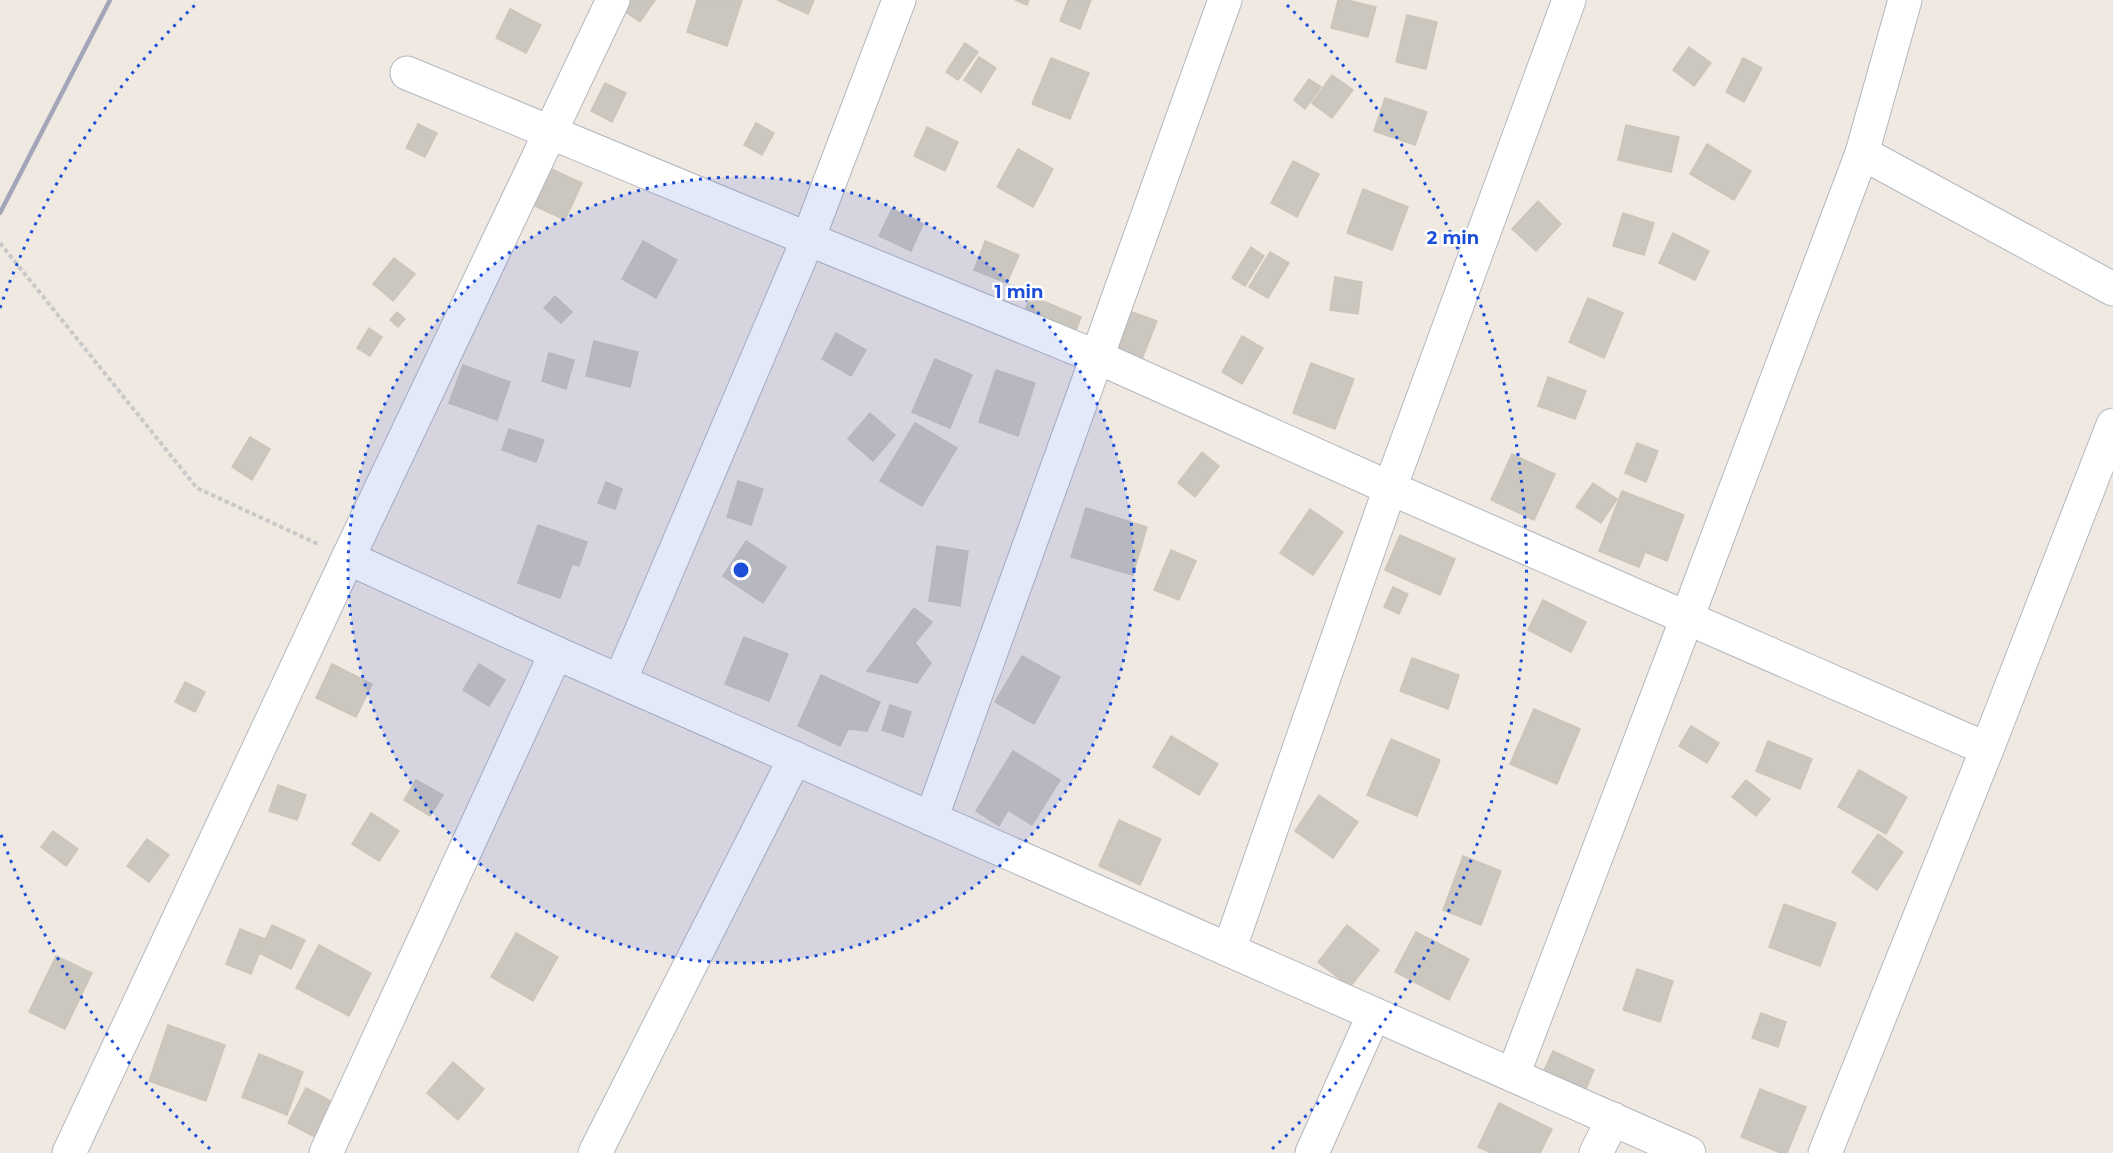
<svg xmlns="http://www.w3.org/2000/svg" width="2113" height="1153" viewBox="0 0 2113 1153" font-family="Montserrat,sans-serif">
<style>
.building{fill:#cbc7bf;stroke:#cbc5ba;stroke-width:1.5}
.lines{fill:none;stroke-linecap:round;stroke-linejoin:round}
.minor-casing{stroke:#b4b7c1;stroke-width:35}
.path{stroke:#c9c9c9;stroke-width:4;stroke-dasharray:4.5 3;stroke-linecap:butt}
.minor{stroke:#fff;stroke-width:33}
.rail{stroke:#a3a6b8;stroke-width:4.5}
.ring{fill:none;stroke:#1d4ed8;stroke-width:3;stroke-dasharray:3 6}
.centre{fill:#1d4ed8;stroke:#fff;stroke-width:3}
.ring-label{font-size:18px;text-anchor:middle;font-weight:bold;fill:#1d4ed8;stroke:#fff;stroke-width:5;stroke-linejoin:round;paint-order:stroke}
</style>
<rect width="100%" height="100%" fill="#efe9e1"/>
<!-- building -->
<g class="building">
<polygon points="630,0 655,0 640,22 623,10"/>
<polygon points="697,0 742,0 727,46 687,32"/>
<polygon points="777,0 814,0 808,14"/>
<polygon points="1015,0 1029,0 1027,5"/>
<polygon points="1068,0 1091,0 1080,29 1060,21"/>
<polygon points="1338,0 1347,0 1376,7 1368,37 1331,28"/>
<polygon points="510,9 541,25 526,53 496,38"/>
<polygon points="1407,15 1437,22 1426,69 1396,62"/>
<polygon points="965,43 978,52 958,80 946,72"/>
<polygon points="1689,47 1711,63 1694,86 1673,70"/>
<polygon points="979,57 996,68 981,92 964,80"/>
<polygon points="1051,58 1089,73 1070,119 1032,104"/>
<polygon points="1743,58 1762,68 1744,102 1726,92"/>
<polygon points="1332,75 1353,90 1332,118 1312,103"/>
<polygon points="1309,79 1321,87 1305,109 1294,100"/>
<polygon points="605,83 626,93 612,122 591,111"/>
<polygon points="1385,98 1427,112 1415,145 1374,131"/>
<polygon points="756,123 774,133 762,155 744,145"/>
<polygon points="418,124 437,133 425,157 406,148"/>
<polygon points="1626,125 1679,137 1671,172 1618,160"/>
<polygon points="927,127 958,142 945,171 914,156"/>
<polygon points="1707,144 1751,171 1734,200 1690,174"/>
<polygon points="1018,149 1053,169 1033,207 997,187"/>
<polygon points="1293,161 1319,174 1297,217 1271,203"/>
<polygon points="543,165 582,183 565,220 526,202"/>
<polygon points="1363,189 1408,207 1392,250 1347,233"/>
<polygon points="1538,201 1561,224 1536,251 1512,229"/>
<polygon points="892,209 923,224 911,251 879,236"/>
<polygon points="1623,213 1654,223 1644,255 1613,246"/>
<polygon points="1673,233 1709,251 1695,280 1659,263"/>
<polygon points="643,241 677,260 656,298 622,279"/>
<polygon points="985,241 1019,255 1007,283 974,270"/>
<polygon points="1251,247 1264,256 1245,286 1232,278"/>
<polygon points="1270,252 1289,263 1268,298 1249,287"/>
<polygon points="394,258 415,274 393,301 373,284"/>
<polygon points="1335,277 1362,282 1358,314 1330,310"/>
<polygon points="555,296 572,312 561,323 544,308"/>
<polygon points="1031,296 1081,317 1073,338 1022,317"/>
<polygon points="1588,298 1623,313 1604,358 1569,342"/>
<polygon points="397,312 405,319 398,327 390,320"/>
<polygon points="1132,312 1157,321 1140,364 1116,354"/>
<polygon points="369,328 382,337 370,356 357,348"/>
<polygon points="836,333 866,350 851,376 822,359"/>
<polygon points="1242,336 1263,348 1242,384 1222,372"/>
<polygon points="594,341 638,352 630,387 586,376"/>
<polygon points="549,353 574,360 566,389 542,381"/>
<polygon points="935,359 972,375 950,428 912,412"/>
<polygon points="1311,363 1354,379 1335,429 1293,413"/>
<polygon points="463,365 510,382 497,420 449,403"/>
<polygon points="996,370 1035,383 1018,436 979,422"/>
<polygon points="1548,377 1586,391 1575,419 1538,406"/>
<polygon points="870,413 895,435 873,461 848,439"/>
<polygon points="915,423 957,448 922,506 880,481"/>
<polygon points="509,429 544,440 536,462 502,450"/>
<polygon points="250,437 270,449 252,480 232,467"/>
<polygon points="1637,443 1658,451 1646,482 1625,473"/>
<polygon points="1202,452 1219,466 1195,497 1178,483"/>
<polygon points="1512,454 1555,474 1534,520 1491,500"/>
<polygon points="738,481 763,489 751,525 727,517"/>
<polygon points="606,482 622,489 615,509 598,503"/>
<polygon points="1593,483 1617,499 1601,523 1576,507"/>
<polygon points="1622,491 1684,515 1667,561 1645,552 1639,567 1599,551"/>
<polygon points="1086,508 1147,527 1133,575 1071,557"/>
<polygon points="1310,509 1343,532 1313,575 1280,553"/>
<polygon points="538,525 587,542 579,566 572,564 560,598 518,583"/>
<polygon points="1400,535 1455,559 1440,595 1385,570"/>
<polygon points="746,541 786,567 763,603 723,576"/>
<polygon points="937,546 968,551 960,606 929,601"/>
<polygon points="1171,550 1196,561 1179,600 1154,590"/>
<polygon points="1393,587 1408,594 1399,614 1384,607"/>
<polygon points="1543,600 1586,622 1571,652 1528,630"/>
<polygon points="914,608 932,622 915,643 931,663 917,683 867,671"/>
<polygon points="744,637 788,654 769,701 725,684"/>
<polygon points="1022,656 1060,677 1034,724 995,702"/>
<polygon points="1412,658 1459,675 1448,709 1400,691"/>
<polygon points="332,664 372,684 356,717 316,698"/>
<polygon points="479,664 505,680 489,706 463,690"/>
<polygon points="821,675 880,702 867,731 848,729 840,746 798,726"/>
<polygon points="185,682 205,692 195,712 175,702"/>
<polygon points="890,705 911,712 903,737 882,730"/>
<polygon points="1534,709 1580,729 1557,784 1510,764"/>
<polygon points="1691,726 1719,743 1707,763 1679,746"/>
<polygon points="1171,736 1218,764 1199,795 1153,767"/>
<polygon points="1391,739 1440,760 1417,816 1367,795"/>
<polygon points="1768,741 1812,759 1800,789 1756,771"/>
<polygon points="1013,751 1060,780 1032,825 1008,810 999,826 976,811"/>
<polygon points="1859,770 1907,797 1886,834 1838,807"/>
<polygon points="416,780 443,795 430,816 404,800"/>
<polygon points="1746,780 1770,799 1756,816 1732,797"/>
<polygon points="278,785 306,795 297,820 269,811"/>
<polygon points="1319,795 1358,822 1333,858 1295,831"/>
<polygon points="371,813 399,831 379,861 352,844"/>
<polygon points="1119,820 1161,839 1140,885 1099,866"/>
<polygon points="53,831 78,849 66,866 41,847"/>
<polygon points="1878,834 1903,852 1877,890 1852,872"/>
<polygon points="147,839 169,855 149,882 127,866"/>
<polygon points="1463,856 1501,871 1481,925 1443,910"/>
<polygon points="1784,904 1836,923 1820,966 1769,947"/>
<polygon points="272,925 305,940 291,969 259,953"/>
<polygon points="1347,925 1379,950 1350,987 1318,962"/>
<polygon points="240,929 265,939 251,974 226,964"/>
<polygon points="1416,932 1469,959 1449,1000 1395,972"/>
<polygon points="516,933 558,957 533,1001 491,977"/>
<polygon points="319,945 371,973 349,1016 296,988"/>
<polygon points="56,956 92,973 65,1029 29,1012"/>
<polygon points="1637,969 1673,981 1660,1022 1623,1010"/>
<polygon points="1761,1013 1786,1022 1778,1047 1752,1038"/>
<polygon points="168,1025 225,1045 206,1101 149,1081"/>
<polygon points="1553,1051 1594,1070 1583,1096 1541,1077"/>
<polygon points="259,1054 303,1072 287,1115 242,1097"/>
<polygon points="453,1062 484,1089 458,1120 427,1093"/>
<polygon points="306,1088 333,1102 315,1137 288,1123"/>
<polygon points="1760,1089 1806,1107 1787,1153 1781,1153 1741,1137"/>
<polygon points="1499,1103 1552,1129 1540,1153 1491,1153 1478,1147"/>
</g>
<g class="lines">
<!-- minor casing -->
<g class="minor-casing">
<g id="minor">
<polyline points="1225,0 1097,357 1390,488 1687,618 1513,1075"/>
<polyline points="407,73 808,239 899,0"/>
<polyline points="1862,153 1905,0"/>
<polyline points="348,558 613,0"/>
<polyline points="620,681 808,239 1097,357 931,819"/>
<polyline points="1987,749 1687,618 1862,153 2113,289"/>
<polyline points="1229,950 1390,488 1569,0"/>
<polyline points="69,1153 348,558 556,653"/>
<polyline points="326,1153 556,653 1689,1153"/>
<polyline points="595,1153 795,758"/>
<polyline points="1312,1153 1374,1014"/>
<polyline points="1596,1153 1613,1119"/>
<polyline points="1825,1153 1987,749 2113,425"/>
</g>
</g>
<!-- path -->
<polyline class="path" points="0,243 197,488 320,545"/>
<!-- minor -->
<use href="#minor" class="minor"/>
<!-- rail -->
<polyline class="rail" points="0,213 110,0"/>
</g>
<!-- distance rings -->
<circle cx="741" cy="570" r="393" fill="#1d4ed8" fill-opacity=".12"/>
<g class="ring">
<circle cx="741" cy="570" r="393"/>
<path d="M210 1149A786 786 0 0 1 0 832M0 308A786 786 0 0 1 195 5M1287 5A786 786 0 0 1 1272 1149"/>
</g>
<circle cx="741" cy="570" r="9" class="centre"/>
<g class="ring-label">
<text x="1453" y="244">2 min</text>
<text x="1019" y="298">1 min</text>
</g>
</svg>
